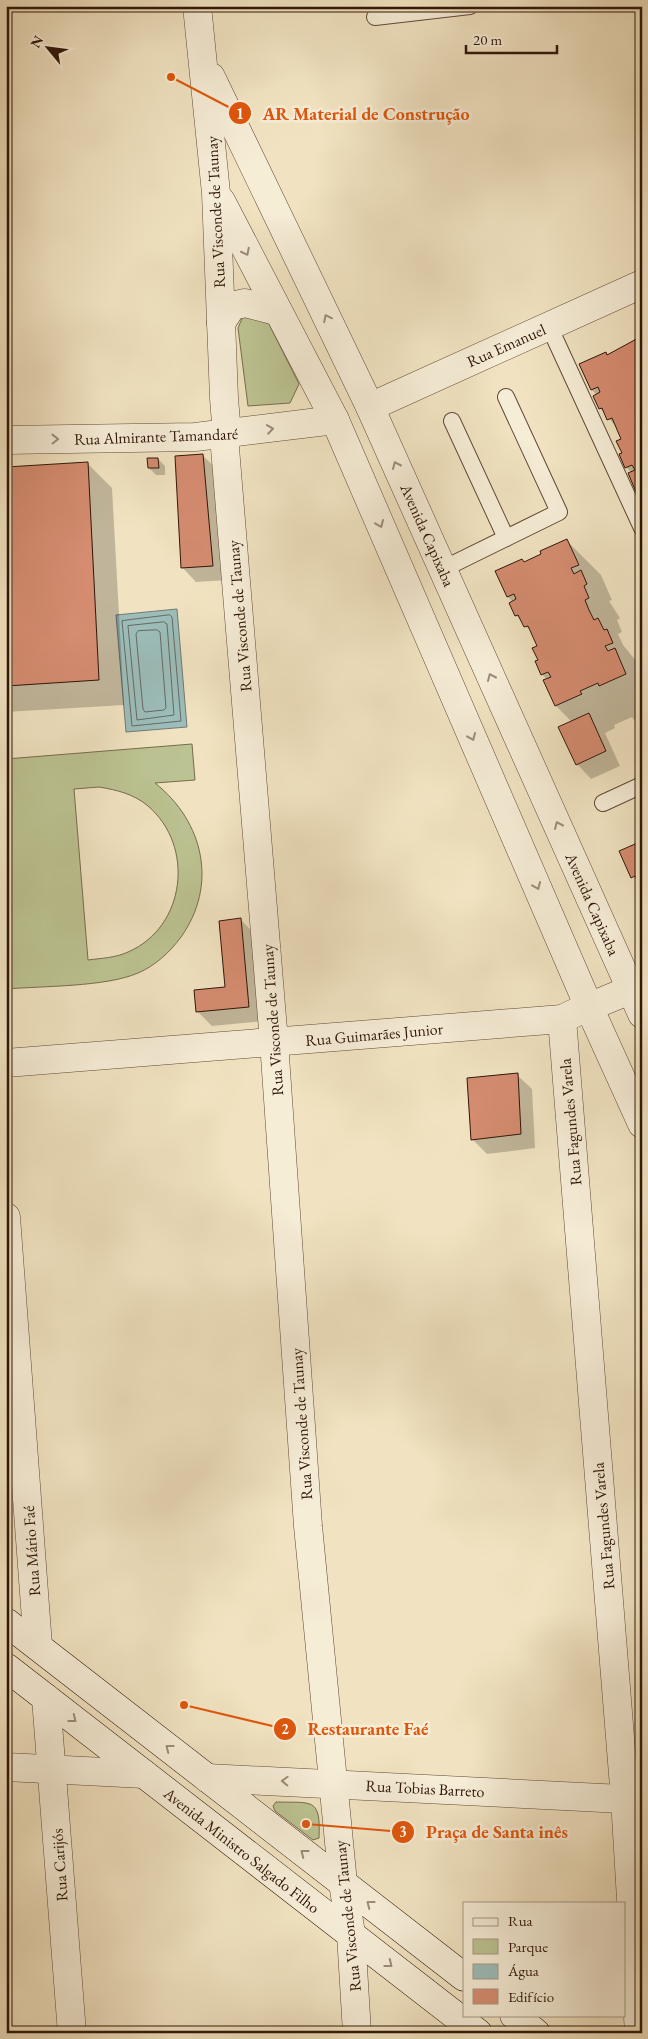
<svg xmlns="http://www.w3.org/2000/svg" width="648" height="2039" viewBox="0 0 648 2039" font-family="'EB Garamond',serif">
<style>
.green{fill:#bcc392;stroke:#766c4e;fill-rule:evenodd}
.water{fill:#9cbdba;stroke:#707a73}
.shadow{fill:#0003}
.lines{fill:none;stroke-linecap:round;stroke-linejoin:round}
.shore{stroke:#666a62;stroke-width:1}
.building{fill:#d58c70;stroke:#2f1609}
.service-casing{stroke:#604937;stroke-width:18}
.minor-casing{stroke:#604937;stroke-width:29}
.tertiary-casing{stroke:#604937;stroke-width:29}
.secondary-casing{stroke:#2f1609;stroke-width:29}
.service{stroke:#f6edd7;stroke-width:16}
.minor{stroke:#f6edd7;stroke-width:28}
.tertiary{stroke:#f6edd7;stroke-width:28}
.secondary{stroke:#f6edd7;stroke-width:28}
.oneway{stroke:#9c8c7a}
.labels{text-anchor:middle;stroke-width:5;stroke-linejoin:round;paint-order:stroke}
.street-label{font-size:16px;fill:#2f1609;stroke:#f6edd7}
.leader{fill:none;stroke:#df560c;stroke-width:2}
.callout-dot{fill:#df560c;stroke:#f6edd7;stroke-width:2}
.mark-label{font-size:15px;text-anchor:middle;font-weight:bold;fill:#fff}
.callout-label{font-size:18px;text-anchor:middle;font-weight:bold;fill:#df560c;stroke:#f6edd7;stroke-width:5;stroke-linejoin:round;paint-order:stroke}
</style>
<rect width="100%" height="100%" fill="#f1e3c1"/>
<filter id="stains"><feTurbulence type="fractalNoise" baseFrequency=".004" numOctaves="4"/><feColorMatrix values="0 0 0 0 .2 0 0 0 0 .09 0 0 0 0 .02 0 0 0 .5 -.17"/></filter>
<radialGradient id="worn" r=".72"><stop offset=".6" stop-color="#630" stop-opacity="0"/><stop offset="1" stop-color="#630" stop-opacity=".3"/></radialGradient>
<!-- green -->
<g class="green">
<polygon points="243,316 268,322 299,384 290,403 248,406 238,328"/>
<path d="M192,744L195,780L155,783C204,822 218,885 181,937C170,952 155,966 138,973C106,987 42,986 6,989V759ZM99,787C117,790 134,794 148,806C195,846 186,927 128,952C115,958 102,958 88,960L74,789Z"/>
<path d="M276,1802C312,1803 321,1797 319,1838L313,1840L275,1811L273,1806Z"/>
</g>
<!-- water -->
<polygon class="water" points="177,609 187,727 126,732 116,615"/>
<!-- shadow -->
<g class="shadow">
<polygon points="642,338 642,500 632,473 626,467 623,439 618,429 600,408 597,395 592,390 581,365 606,354 608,356"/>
<polygon points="203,456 218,470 227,580 196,582 182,567"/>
<polygon points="158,459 165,466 165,475 156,475 149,468"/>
<polygon points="87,463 112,488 124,705 6,712 6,468"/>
<polygon points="567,541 601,575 612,600 609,601 620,618 617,620 622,632 618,634 623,645 642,668 642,716 634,720 632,717 614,725 615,728 605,733 620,766 591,779 577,764 572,722 556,706 545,681 547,680 542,674 539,647 534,635 516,615 513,602 508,597 497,572 524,563"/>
<polygon points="241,920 255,934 263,1021 212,1026 197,1011 226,988"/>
<polygon points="517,1075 532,1089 535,1148 487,1154 472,1139"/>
<polygon points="6,1317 21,1498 6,1499"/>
</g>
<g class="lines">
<!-- shore -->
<g class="shore">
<polygon points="170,615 172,617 181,721 132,726 122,621"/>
<polygon points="164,622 167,624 174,715 137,720 128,626"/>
<polygon points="157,630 160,632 166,708 164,710 145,712 143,709 136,634 138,631"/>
</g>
</g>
<!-- building -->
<g class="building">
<polygon points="642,336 642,498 639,499 628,473 635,470 632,465 625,468 619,454 622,453 616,441 621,439 612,418 607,420 602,408 599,409 593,396 600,392 598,387 591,390 579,364 606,352 607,355"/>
<polygon points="203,454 213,566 181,568 175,456"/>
<polygon points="147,458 158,458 159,468 148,468"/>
<polygon points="88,462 99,680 6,686 6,467"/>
<polygon points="567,539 579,565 571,568 574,574 581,570 587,584 584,586 589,598 585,600 589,610 594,620 598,618 604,630 607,629 613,643 605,646 608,651 615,648 626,674 599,686 598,683 580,691 582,694 555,706 543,680 551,677 548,672 541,675 535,661 538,660 532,648 537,646 528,626 524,627 518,615 515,616 509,603 516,599 514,594 507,597 495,571 522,559 524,562 541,554 540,551"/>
<polygon points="589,713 606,751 576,765 558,727"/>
<polygon points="642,841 642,892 635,876 631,878 619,851"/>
<polygon points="241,918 249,1007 196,1012 194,990 225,987 219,921"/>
<polygon points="518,1073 521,1134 471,1140 467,1078"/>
</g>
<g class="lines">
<!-- service casing -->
<g class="service-casing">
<g id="service">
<polyline points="375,17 470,6"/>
<polyline points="549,326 642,528"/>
<polyline points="452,421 506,538"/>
<polyline points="443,569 559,512 506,397"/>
<polyline points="603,803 642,785"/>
</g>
</g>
<!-- minor casing -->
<g class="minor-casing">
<g id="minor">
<polyline points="370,407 642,284"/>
<polyline points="6,440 195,437 335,420"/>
<polyline points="562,1019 625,1799 639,2033"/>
<polyline points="6,1063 562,1019 579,1011"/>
<polyline points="6,1217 38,1646"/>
<polyline points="46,1698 72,2033"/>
<polyline points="6,1767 144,1774"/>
<polyline points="207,1778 642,1800"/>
</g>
</g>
<!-- tertiary casing -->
<g class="tertiary-casing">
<g id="tertiary">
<polyline points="197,6 216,193 224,398 227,435 225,448 274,1042 308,1526 343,1883 351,1934 357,2033"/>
<polyline points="211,77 370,407 642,1014"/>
<polyline points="221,201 335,420 589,1007 642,1124"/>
<polyline points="221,323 232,306 245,303 276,311"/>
<polyline points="589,1007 642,985"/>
</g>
</g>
<!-- secondary casing -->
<g class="secondary-casing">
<g id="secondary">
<polyline points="6,1622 464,1977"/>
<polyline points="6,1667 478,2033"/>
<polyline points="514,2015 536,2033"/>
</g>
</g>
<!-- service -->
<use href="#service" class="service"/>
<!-- minor -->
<use href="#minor" class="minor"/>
<!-- tertiary -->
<use href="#tertiary" class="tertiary"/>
<!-- secondary -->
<use href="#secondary" class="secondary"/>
</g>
<!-- one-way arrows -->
<defs><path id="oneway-chevron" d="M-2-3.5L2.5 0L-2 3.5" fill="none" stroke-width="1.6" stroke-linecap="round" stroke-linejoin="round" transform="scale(1.25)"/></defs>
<g class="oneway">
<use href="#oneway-chevron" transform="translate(246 252) rotate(63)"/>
<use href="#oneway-chevron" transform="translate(327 318) rotate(-116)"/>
<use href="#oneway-chevron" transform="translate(270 429) rotate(-8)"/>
<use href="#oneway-chevron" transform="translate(55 439) rotate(-1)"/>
<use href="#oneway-chevron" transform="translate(396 465) rotate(-114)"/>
<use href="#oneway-chevron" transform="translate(380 524) rotate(67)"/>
<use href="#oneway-chevron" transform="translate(491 677) rotate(-114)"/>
<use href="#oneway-chevron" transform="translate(472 737) rotate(67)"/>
<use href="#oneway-chevron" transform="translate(558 825) rotate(-114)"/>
<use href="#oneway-chevron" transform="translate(537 886) rotate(67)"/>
<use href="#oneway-chevron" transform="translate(73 1719) rotate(38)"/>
<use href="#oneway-chevron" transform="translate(169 1748) rotate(-142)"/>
<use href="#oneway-chevron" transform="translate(285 1781) rotate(-178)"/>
<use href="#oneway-chevron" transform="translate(304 1853) rotate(-142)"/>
<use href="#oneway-chevron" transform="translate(370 1904) rotate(-142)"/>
<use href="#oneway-chevron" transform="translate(389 1964) rotate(38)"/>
</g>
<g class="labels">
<!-- street labels -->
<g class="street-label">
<text transform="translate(215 212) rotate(-93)" y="6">Rua Visconde de Taunay</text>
<text transform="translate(506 345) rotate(-24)" y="6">Rua Emanuel</text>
<text transform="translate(156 436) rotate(-2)" y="6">Rua Almirante Tamandaré</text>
<text transform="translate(428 535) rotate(66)" y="6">Avenida Capixaba</text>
<text transform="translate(239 616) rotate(-95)" y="6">Rua Visconde de Taunay</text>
<text transform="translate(593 904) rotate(66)" y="6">Avenida Capixaba</text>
<text transform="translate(272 1020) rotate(-94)" y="6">Rua Visconde de Taunay</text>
<text transform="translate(374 1034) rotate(-5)" y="6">Rua Guimarães Junior</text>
<text transform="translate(570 1122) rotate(-95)" y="6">Rua Fagundes Varela</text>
<text transform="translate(301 1424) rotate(-94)" y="6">Rua Visconde de Taunay</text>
<text transform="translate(603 1526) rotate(-95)" y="6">Rua Fagundes Varela</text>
<text transform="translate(31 1551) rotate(-94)" y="6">Rua Mário Faé</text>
<text transform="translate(425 1788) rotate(3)" y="6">Rua Tobias Barreto</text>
<text transform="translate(242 1850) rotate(38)" y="6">Avenida Ministro Salgado Filho</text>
<text transform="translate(59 1865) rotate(-94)" y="6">Rua Carijós</text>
<text transform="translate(347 1916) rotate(-96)" y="6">Rua Visconde de Taunay</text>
</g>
</g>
<!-- callouts -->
<path class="leader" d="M171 77L240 113M184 1705L285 1729M306 1824L403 1832"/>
<g class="callout-dot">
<circle cx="171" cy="77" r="5"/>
<circle cx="184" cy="1705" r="5"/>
<circle cx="306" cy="1824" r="5"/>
<circle cx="240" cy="113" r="12"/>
<circle cx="285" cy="1729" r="12"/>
<circle cx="403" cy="1832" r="12"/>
</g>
<g class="mark-label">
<text x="240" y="119">1</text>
<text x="285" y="1734">2</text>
<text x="403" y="1837">3</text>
</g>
<g class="callout-label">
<text x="366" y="120">AR Material de Construção</text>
<text x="368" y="1735">Restaurante Faé</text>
<text x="497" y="1838">Praça de Santa inês</text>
</g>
<!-- margin -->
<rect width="648" height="2039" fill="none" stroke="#f1e3c1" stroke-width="25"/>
<rect x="8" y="8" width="633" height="2024" fill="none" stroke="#2f1609" stroke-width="2.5"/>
<rect x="12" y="12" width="623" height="2014" fill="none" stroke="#2f1609"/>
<!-- legend -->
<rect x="463" y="1902" width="162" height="115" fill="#f6edd7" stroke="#a69785"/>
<rect x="473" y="1918" width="25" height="8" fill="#f6edd7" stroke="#a69785"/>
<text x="508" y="1926" font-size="15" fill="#2f1609">Rua</text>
<rect x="473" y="1939" width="25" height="15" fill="#bcc392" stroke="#a69785"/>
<text x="508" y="1952" font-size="15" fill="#2f1609">Parque</text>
<rect x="473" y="1964" width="25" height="15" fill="#9cbdba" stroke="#a69785"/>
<text x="508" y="1976" font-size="15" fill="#2f1609">Água</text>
<rect x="473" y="1989" width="25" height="15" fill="#d58c70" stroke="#a69785"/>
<text x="508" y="2002" font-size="15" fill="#2f1609">Edifício</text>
<!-- north arrow -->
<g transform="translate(48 48) rotate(299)" stroke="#f6edd7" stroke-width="4" paint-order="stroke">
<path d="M0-4L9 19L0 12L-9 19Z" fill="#2f1609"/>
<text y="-8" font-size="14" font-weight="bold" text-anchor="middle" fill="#2f1609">N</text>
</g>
<!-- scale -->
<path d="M466 45v8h91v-8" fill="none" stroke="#2f1609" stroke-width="2.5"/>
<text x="473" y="45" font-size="15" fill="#2f1609" stroke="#f6edd7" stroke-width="4" paint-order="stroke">20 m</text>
<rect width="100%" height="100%" filter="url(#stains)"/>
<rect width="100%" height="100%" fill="url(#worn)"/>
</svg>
